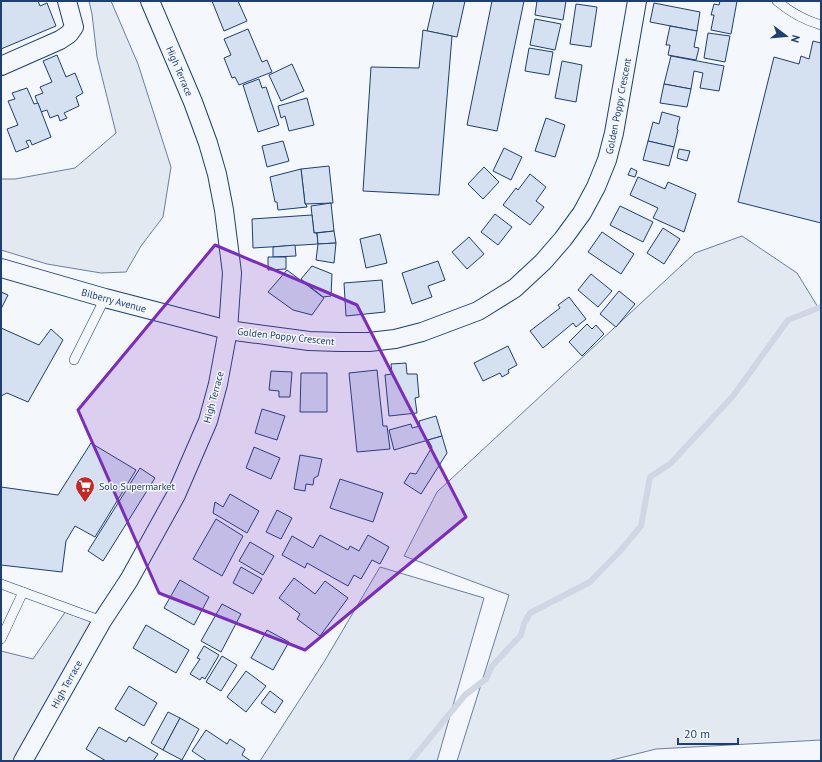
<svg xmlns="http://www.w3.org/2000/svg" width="822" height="762" viewBox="0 0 822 762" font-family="'PT Sans',sans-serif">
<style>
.green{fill:#e3e9f0;stroke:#687fa3}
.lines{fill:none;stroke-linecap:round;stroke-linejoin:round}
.stream{stroke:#cfd7e4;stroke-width:6}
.building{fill:#d5e0f0;stroke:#1d3f73}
.lane-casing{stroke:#1d3f73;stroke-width:10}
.street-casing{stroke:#1d3f73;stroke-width:20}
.lane{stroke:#f4f7fb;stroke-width:9}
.street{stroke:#f4f7fb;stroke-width:18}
.marked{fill:#7b2cbf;fill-opacity:0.2;stroke:#7b2cbf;stroke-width:3;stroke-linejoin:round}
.labels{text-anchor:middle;stroke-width:3;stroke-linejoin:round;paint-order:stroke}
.street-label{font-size:10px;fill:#1d3f73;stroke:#f4f7fb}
.poi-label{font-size:10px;fill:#1d3f73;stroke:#f4f7fb;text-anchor:start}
</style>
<rect width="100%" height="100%" fill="#f4f7fb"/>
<!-- green -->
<g class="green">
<polygon points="89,1 111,1 138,64 171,167 163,217 141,246 126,272 101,273 47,264 1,250 1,179 15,179 75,168 116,133 97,57 92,14"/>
<polygon points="742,236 797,273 821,312 821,740 656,749 608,761 457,761 509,595 404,556 437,492 695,253"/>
<polygon points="380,567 484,598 437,761 260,761 324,662"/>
<polygon points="68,608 102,621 23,761 1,761 1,651 33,659"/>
</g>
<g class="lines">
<!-- stream -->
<polyline class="stream" points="411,761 465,695 486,679 492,666 521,635 524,624 530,613 590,582 620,551 641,526 650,477 670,464 733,396 788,320 821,307"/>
</g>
<!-- building -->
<g class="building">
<polygon points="1,1 38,1 40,6 47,3 56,26 1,49"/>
<polygon points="212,1 238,1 247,21 224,31"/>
<polygon points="434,1 465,1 457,37 427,31"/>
<polygon points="492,1 524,1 497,131 467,125"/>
<polygon points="537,1 566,1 563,20 535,15"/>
<polygon points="720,1 737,1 731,34 711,30 714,15 711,15 714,4 719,5"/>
<polygon points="654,3 700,12 697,31 650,22"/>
<polygon points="576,4 597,7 591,47 570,44"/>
<polygon points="535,19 561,24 555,50 530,45"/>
<polygon points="670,26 697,31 694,47 699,48 696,60 668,55 670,45 666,45"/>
<polygon points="248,29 262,62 267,60 272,72 239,85 235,77 232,78 224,58 231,55 224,39"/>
<polygon points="423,30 452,36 439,195 363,191 371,67 419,68"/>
<polygon points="708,33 730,36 725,62 704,58"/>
<polygon points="813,41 821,43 821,223 738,202 774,57 799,64 801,56 809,59"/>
<polygon points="529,48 553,52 549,75 525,71"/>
<polygon points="57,55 66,77 75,73 83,93 76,97 79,106 64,113 67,118 60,121 58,115 50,118 47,110 41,112 35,96 43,93 40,87 52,82 43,61"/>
<polygon points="671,56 724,66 719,91 700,88 703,73 694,71 691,89 664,84"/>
<polygon points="562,61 582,65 576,102 555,98"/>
<polygon points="292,64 304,91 281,101 269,75"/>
<polygon points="259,79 262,88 266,87 279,125 258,132 243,85"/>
<polygon points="664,84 691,89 687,107 660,103"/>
<polygon points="27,88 34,104 38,103 51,137 32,145 30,140 26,141 29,147 16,152 7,129 18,125 8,101 15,99 12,93"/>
<polygon points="307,98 314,125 289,131 285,116 281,118 278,106"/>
<polygon points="662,112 680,117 677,129 678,130 674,147 648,141 653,122 659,124"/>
<polygon points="546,118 565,125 555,157 535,151"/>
<polygon points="283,141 289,161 267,167 262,146"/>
<polygon points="648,141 674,147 669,166 643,160"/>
<polygon points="504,148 522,157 511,180 493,171"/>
<polygon points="679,149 690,151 687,161 677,158"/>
<polygon points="329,166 333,203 305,204 301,169"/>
<polygon points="484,167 499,182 483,199 468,184"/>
<polygon points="631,168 637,171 635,177 628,175"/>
<polygon points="301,169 305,204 306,204 307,207 278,210 277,202 275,202 270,177"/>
<polygon points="530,174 546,187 536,201 544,207 530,225 503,205 516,188 518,190"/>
<polygon points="638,177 665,189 668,182 696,194 684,232 653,218 658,208 630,195"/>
<polygon points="331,203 334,231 314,233 311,206"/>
<polygon points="620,206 653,222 643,242 610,225"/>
<polygon points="495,214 512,227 498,245 481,232"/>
<polygon points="312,215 314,233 317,233 318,244 253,248 252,219"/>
<polygon points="663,228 680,239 664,264 647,253"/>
<polygon points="334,231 336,243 318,244 317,233"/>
<polygon points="602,232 634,254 621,274 588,252"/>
<polygon points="380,234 387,263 366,268 360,239"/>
<polygon points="469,237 484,254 467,269 452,252"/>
<polygon points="336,243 334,263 316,260 318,244"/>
<polygon points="295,245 296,256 273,257 273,247"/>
<polygon points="268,257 286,257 286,269 268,270"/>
<polygon points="438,261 445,280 428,286 432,297 412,304 402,273"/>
<polygon points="312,266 332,274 331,296 323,297 301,279"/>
<polygon points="287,270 324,298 312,315 293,310 268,292"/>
<polygon points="591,274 612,291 598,307 578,290"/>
<polygon points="382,280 385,312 346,316 344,283"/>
<polygon points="619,291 635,304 616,327 600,314"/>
<polygon points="1,292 8,295 1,309"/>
<polygon points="569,297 586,319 576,327 573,323 543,348 530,331 560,308 558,305"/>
<polygon points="587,324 592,329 596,325 604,334 582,356 569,342"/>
<polygon points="1,328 39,345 51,329 63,340 28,402 7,393 1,396"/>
<polygon points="508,346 517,365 508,370 509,373 502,377 500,373 483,381 474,363"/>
<polygon points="406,363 407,374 417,374 419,397 415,398 417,413 389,416 385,375 392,374 391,364"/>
<polygon points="377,370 383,426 387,426 390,449 357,452 349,373"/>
<polygon points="271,371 292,372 290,397 279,397 279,391 269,390"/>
<polygon points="301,373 327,373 327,412 300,412"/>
<polygon points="262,409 285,416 277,440 255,433"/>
<polygon points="436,416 442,436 394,450 389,430 411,424 412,428 420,426 419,421"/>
<polygon points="442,436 447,453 421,494 404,483 410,473 416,474 432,447 428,440"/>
<polygon points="91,443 136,470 95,537 75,526 66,541 62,572 1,565 1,487 58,495"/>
<polygon points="254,447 280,458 271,479 246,468"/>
<polygon points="300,455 322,459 318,476 314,478 313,485 306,484 305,491 294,489"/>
<polygon points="140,468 155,478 103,561 88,551"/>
<polygon points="340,479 383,493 373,522 330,508"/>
<polygon points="230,494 259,511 247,533 213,513 215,502 223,507"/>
<polygon points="277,510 292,518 281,539 266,532"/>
<polygon points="216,519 243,536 222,576 193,559"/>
<polygon points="320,535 348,550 350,546 359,551 368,535 389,547 380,564 372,560 361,579 354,575 348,586 307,563 305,568 282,555 292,536 313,548"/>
<polygon points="250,542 274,556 263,575 239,561"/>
<polygon points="241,567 262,579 253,594 233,583"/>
<polygon points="294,578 315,594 325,581 348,598 320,636 297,619 300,614 279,598"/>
<polygon points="180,580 209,597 194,625 164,608"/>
<polygon points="222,604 241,614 221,652 201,641"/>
<polygon points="146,625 189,650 176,673 133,648"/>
<polygon points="267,630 289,642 273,670 251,658"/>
<polygon points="204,646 219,655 205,679 202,677 200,680 190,674 200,659 197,658"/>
<polygon points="222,656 237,665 221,691 206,682"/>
<polygon points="246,671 266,686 246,712 227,697"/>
<polygon points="129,686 157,703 144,726 115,709"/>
<polygon points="270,691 283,701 275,713 261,703"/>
<polygon points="168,712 180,718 163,750 151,743"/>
<polygon points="180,718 199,729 182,760 163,750"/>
<polygon points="99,727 126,742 129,737 158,754 153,761 106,761 86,749"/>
<polygon points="206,730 227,744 230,739 245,749 242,755 251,761 207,761 192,751"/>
</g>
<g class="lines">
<!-- lane casing -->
<g class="lane-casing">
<g id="lane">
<path d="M777,1C790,12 804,20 821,25"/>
<polyline points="74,360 105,298"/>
<polyline points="1,584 102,621"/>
<polyline points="1,639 23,592"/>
</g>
</g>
<!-- street casing -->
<g class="street-casing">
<g id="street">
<polyline points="1,66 60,40 69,34 74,27 67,1"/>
<polyline points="1,268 105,298 228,330 309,341 339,342 369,342 395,339 422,332 478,311 515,288 543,262 563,239 582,213 596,187 607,160 614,133 637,1"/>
<polyline points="23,761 102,621 129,580 176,495 208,421 218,384 228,330 232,273 224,210 217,174 208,143 193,102 150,1"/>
</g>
</g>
<!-- lane -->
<use href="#lane" class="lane"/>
<!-- street -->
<use href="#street" class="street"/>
</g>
<!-- marked area -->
<path class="marked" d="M215,245L357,305L466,517L305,650L159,593L78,410Z"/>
<!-- icons -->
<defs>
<g id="supermarket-pin" transform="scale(1)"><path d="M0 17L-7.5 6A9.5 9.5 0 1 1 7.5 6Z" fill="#c62828" stroke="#f4f7fb"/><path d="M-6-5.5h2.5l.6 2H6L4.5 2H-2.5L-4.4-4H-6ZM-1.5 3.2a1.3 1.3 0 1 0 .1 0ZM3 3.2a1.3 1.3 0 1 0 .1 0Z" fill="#fff"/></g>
</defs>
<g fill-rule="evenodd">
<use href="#supermarket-pin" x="85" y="486"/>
</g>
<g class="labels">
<!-- street labels -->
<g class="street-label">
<text transform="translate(180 71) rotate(67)" y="4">High Terrace</text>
<text transform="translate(618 106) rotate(-79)" y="4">Golden Poppy Crescent</text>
<text transform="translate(114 300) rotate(15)" y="4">Bilberry Avenue</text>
<text transform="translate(286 336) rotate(6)" y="4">Golden Poppy Crescent</text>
<text transform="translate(213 397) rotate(-75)" y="4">High Terrace</text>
<text transform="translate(66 684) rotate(-61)" y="4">High Terrace</text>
</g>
<!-- poi labels -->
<g class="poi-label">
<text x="99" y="490">Solo Supermarket</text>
</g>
</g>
<!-- border -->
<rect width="822" height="762" fill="none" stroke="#1d3f73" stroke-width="4"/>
<!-- north arrow -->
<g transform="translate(786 36) rotate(106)" stroke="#f4f7fb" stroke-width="3" paint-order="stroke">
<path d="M0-3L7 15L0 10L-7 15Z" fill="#1d3f73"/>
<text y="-6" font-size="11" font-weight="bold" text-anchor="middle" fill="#1d3f73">N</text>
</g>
<!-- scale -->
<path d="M678 738v6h60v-6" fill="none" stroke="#1d3f73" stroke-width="2"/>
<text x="684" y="738" font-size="12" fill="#1d3f73" stroke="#f4f7fb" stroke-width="3" paint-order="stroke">20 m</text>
</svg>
